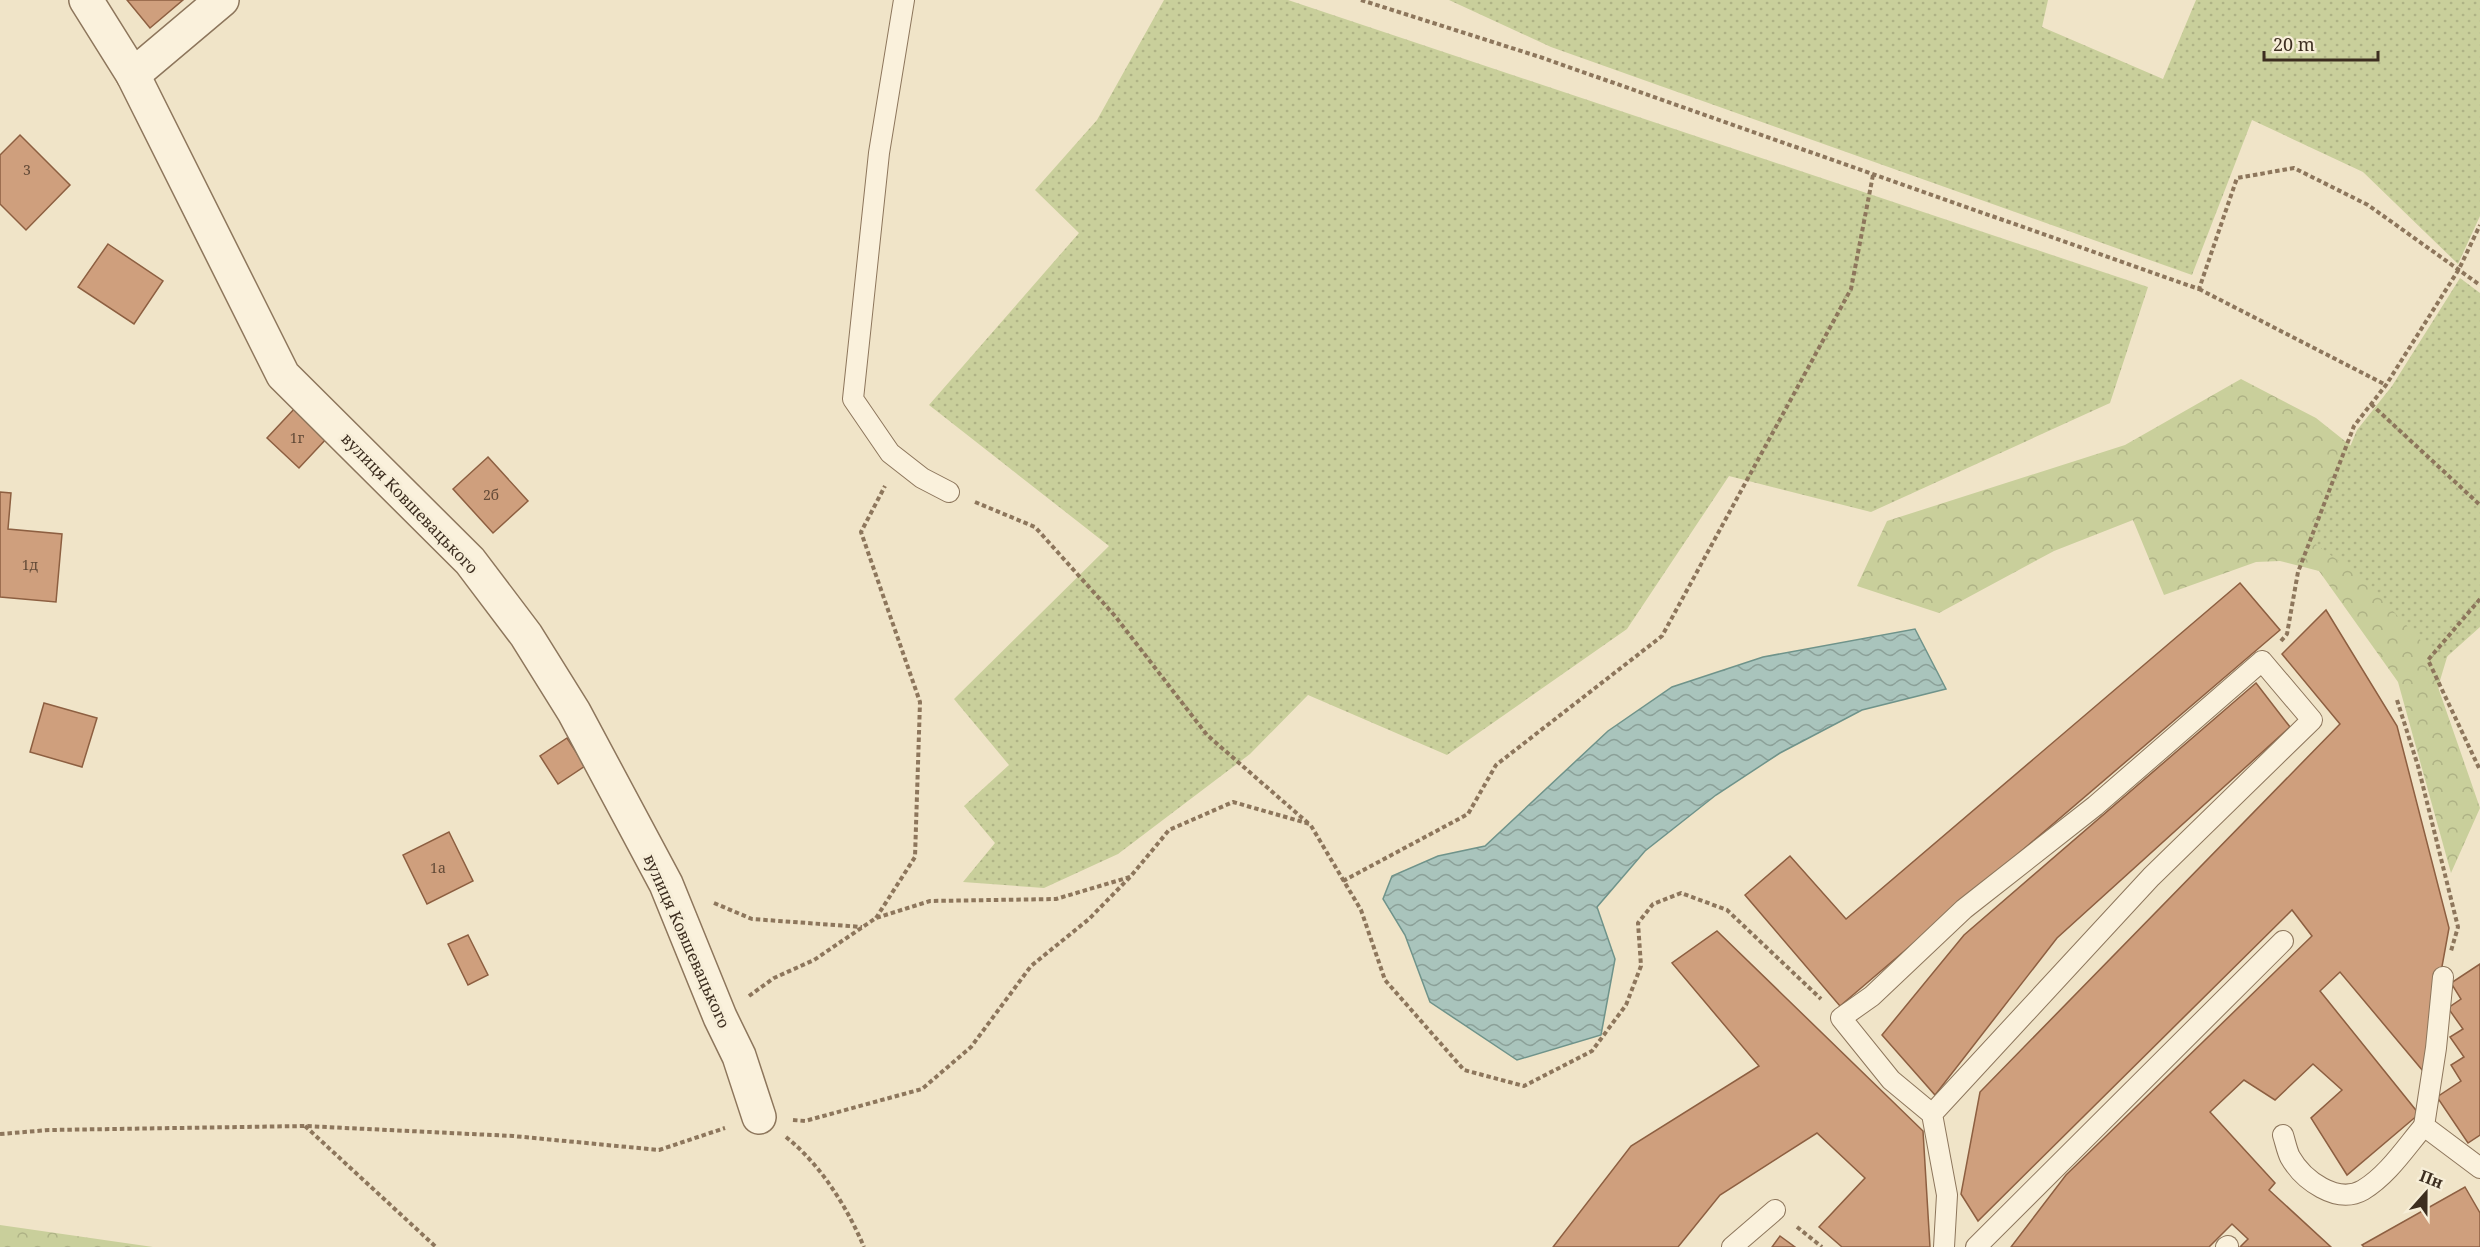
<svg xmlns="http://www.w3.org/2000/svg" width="2480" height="1247" viewBox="0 0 2480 1247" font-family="'Noto Serif',serif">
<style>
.forest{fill:url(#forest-crowns)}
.garden{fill:url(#garden-dots)}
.water{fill:url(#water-waves);stroke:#6f938a;stroke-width:1.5}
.building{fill:#cf9f7d;stroke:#8d5f41;stroke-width:1.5}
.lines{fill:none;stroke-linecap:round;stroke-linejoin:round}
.service-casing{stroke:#8d765c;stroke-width:22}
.minor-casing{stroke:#8d765c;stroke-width:36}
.path{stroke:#8d765c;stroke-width:4;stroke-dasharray:4.5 3;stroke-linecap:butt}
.service{stroke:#faf1dc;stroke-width:20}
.minor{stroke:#faf1dc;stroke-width:33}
.labels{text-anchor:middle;stroke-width:6;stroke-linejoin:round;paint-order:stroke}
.number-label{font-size:14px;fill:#624a37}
.street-label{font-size:16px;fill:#3d2e20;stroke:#f7eed8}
</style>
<defs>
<pattern id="forest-crowns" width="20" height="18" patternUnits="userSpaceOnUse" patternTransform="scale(1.5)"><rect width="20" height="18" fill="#c9cf9b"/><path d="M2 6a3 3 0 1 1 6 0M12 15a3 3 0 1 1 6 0" fill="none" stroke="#aeb285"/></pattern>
<pattern id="garden-dots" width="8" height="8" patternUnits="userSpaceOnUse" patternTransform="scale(1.5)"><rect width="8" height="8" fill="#c9cf9b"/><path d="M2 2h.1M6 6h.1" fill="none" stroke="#aeb285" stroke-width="1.8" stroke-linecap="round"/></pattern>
<pattern id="water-waves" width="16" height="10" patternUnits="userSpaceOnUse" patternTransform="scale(1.5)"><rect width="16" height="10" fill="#a9c4bc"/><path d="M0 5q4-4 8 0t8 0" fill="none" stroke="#8ba098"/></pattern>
</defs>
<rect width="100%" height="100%" fill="#f0e4c8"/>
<!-- forest -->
<g class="forest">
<polygon points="2241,379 2316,418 2365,457 2451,644 2438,687 2480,808 2451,873 2398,682 2319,571 2280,561 2256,562 2164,595 2133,520 2054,551 1939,613 1857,586 1887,521 2125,445"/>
<polygon points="0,1225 153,1247 0,1247"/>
</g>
<!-- garden -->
<g class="garden">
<polygon points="1164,0 1288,0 2148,287 2110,403 1871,512 1729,476 1627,629 1447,755 1308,695 1250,754 1118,854 1044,888 963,882 995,843 964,806 1009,765 954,699 1109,546 929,405 1079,233 1035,190 1097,120"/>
<polygon points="1449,0 2048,0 2042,27 2163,79 2196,0 2480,0 2480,216 2458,264 2363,172 2252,120 2192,275 1551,47"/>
<polygon points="2460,278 2480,293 2480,627 2441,662 2360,576 2311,541 2357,430 2392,386"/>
</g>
<!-- water -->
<polygon class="water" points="1915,629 1946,689 1862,710 1780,753 1716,795 1645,851 1597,907 1615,959 1601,1035 1517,1060 1430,1002 1405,935 1383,899 1392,876 1438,856 1485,846 1608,731 1672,687 1763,657"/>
<!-- building -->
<g class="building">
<polygon points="127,0 183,0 150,28"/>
<polygon points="20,135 70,185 26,230 0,204 0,155"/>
<polygon points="108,244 163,281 134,324 78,287"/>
<polygon points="296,407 328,437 299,468 267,438"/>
<polygon points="488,457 528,501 493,533 453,489"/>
<polygon points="0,492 11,493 8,529 62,534 56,602 0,597"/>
<polygon points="2240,583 2280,630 1840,1006 1745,895 1790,856 1846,919"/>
<polygon points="2326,610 2397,726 2449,928 2423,1071 2340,972 2320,991 2419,1114 2347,1175 2311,1118 2342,1090 2313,1064 2275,1100 2244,1080 2210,1112 2275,1183 2269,1190 2331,1247 2240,1247 2248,1239 2232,1224 2209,1247 2011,1247 2066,1175 2312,936 2292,910 1978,1221 1961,1194 1980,1092 2340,724 2282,654"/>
<polygon points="2256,683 2290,727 2057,938 1935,1095 1882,1035 1964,935"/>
<polygon points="44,703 97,718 82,767 30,752"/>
<polygon points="567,738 585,766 558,784 540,756"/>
<polygon points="449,832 473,881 427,904 403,855"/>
<polygon points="1717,931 1923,1131 1930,1247 1842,1247 1819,1227 1865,1178 1817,1133 1720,1195 1678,1247 1553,1247 1631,1146 1759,1066 1672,963"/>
<polygon points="468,935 488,975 468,985 448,944"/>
<polygon points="2480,964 2480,1135 2468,1143 2437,1097 2461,1081 2451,1065 2464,1057 2450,1037 2463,1029 2448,1008 2461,999 2451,983"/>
<polygon points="2465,1187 2480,1213 2480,1247 2364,1247 2362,1245"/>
<polygon points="1780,1236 1795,1247 1772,1247"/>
</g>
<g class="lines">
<!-- service casing -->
<g class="service-casing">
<g id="service">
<polyline points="904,0 879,153 853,399 890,453 922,478 949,492"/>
<polyline points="2443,977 2436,1048 2424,1126 2480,1168"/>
<polyline points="1932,1114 2151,877 2312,720 2262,661 2095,806 1964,909 1872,996 1841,1018 1891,1080 1932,1114 1947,1195 1944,1247"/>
<path d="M2283,1135C2285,1141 2287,1151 2290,1157C2303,1180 2337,1205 2363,1190C2388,1175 2406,1147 2424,1126"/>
<polyline points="1732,1247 1775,1210"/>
<polyline points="1976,1247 2283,941"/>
<polyline points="2226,1247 2228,1246"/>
</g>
</g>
<!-- minor casing -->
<g class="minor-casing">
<g id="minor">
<polyline points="86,0 133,75 283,375 470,561 526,635 574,712 666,884 720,1017 739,1056 759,1117"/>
<polyline points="133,75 222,0"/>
</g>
</g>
<!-- path -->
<g class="path">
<polyline points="1361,0 1543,58 2199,289 2237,178 2294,168 2368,205 2480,285"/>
<polyline points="2199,289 2386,385"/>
<polyline points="2371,404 2480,505"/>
<polyline points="975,502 1035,527 1115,616 1207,735 1308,823"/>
<polyline points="2480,599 2428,660 2480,770"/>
<polyline points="2281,641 2287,634 2298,572 2354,426 2386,385 2459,269 2480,225"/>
<polyline points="2397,700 2418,766 2458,927 2451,951"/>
<polyline points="1343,881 1468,814 1496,765 1662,636 1851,289 1873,175"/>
<polyline points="714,903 752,919 862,927"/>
<polyline points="876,918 915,857 920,702 861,532 885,486"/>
<polyline points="749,996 774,978 814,960 876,918 930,901 1056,899 1130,877"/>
<polyline points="793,1120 805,1121 922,1089 971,1047 1031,966 1089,919 1131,876 1169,830 1233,802 1310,824 1361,910 1385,980 1464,1070 1524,1086 1592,1051 1626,1005 1641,966 1638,923 1653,904 1681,893 1727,910 1821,999"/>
<polyline points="305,1126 436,1247"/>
<polyline points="0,1134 49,1130 305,1126 513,1136 659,1150 725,1128"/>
<path d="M786,1137C821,1165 847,1207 864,1247"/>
<polyline points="1797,1227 1822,1247"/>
</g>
<!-- service -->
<use href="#service" class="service"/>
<!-- minor -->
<use href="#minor" class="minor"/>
</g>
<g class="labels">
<!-- number labels -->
<g class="number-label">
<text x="27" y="175">3</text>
<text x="297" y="443">1г</text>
<text x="491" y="500">2б</text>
<text x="30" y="570">1д</text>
<text x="438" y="873">1а</text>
</g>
<!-- street labels -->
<g class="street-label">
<text transform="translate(410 503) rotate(46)" y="6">вулиця Ковшевацького</text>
<text transform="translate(687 941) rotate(66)" y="6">вулиця Ковшевацького</text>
</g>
</g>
<!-- north arrow -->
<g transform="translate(2426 1193) rotate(21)" stroke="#f7eed8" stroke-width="4.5" paint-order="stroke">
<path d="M0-4.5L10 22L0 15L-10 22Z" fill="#3d2e20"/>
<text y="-9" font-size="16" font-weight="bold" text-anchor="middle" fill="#3d2e20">Пн</text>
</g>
<!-- scale -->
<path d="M2264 51v9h114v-9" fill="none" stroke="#3d2e20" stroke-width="3"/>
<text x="2273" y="51" font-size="18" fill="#3d2e20" stroke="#f7eed8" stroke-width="4.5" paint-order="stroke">20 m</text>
</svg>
